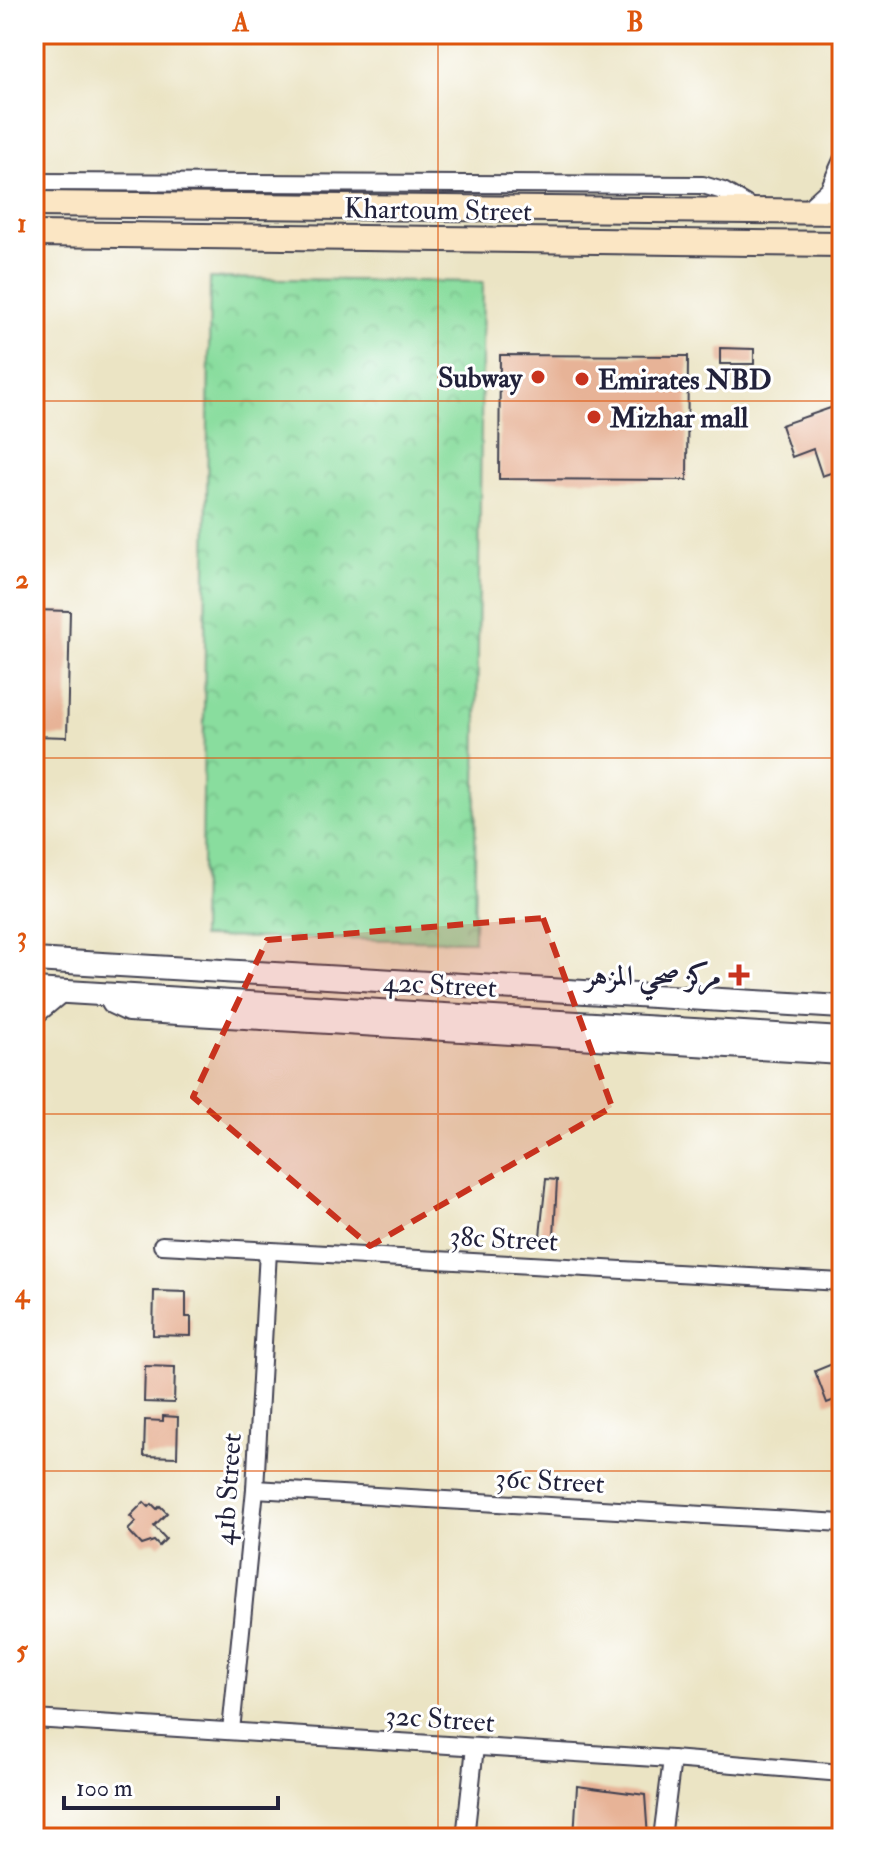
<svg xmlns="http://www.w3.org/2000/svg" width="876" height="1872" viewBox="0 0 876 1872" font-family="'IM FELL Double Pica',Amiri,serif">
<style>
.park{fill:url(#park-crowns);stroke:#56806c;stroke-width:2}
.building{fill:#e7b397}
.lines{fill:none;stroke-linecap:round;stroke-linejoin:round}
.minor-casing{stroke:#403f50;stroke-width:20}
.tertiary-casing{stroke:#403f50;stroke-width:26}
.secondary-casing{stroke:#403f50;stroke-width:28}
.minor{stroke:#fff;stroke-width:16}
.tertiary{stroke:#fff;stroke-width:22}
.secondary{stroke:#fbe6c4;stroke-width:24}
.marked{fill:#c8321e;fill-opacity:0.2;stroke:#c8321e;stroke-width:6;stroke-dasharray:16 10;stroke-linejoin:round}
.grid{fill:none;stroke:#de560e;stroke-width:2;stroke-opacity:0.55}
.poi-dot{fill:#c8321e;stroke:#fff;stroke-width:3}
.labels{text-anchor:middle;stroke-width:6;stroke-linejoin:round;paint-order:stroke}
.street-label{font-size:28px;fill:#22223b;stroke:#fff}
.poi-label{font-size:28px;font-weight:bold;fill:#22223b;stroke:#fff;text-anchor:end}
.neatline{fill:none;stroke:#de560e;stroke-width:3}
.grid-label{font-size:26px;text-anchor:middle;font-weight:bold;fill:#de560e}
</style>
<defs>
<pattern id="park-crowns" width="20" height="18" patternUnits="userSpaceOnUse" patternTransform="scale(2)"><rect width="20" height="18" fill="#89dd9e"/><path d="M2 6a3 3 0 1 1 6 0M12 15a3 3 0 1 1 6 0" fill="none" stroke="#76bd89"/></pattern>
</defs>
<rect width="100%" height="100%" fill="#fff"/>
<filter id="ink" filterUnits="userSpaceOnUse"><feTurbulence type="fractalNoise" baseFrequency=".0125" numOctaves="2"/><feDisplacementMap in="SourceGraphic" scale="16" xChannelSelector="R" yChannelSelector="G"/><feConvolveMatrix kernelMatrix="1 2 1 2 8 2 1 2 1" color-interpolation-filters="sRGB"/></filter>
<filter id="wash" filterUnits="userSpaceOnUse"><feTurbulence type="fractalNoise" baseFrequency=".006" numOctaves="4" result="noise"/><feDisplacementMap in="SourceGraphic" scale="32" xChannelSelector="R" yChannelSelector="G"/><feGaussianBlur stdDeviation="1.8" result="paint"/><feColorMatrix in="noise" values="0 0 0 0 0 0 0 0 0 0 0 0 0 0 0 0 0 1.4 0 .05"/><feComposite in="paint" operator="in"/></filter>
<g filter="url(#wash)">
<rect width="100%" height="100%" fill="#ebe4c4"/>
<!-- park -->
<polygon class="park" points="210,278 483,282 474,941 201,937"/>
<g id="blocks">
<!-- building -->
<g class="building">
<polygon points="720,348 754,349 754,364 720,364"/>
<polygon points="500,355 688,356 687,480 499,479"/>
<polygon points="842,404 842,469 822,476 813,449 792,457 781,425"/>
<polygon points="34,610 70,611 67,737 34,736"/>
<polygon points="546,1179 557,1180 554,1236 540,1236"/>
<polygon points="154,1291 186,1292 186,1317 191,1317 191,1336 153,1335"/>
<polygon points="842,1360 842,1397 827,1403 815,1371"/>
<polygon points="145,1366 175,1367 174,1403 144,1402"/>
<polygon points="163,1416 178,1417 177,1457 144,1456 145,1420 163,1421"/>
<polygon points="144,1502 149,1507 152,1504 157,1509 160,1506 167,1513 154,1526 166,1539 159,1546 154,1541 142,1545 128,1530 136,1522 130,1516"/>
<polygon points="577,1786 645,1795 648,1838 574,1838"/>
<polygon points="34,1830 103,1834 103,1838 34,1838"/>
</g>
</g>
</g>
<g filter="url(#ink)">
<use href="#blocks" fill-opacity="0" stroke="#403f50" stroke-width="2"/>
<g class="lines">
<!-- minor casing -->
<g class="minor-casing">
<g id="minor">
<polyline points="34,182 703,185 723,191 754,209"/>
<polyline points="805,211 829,189 842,160"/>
<polyline points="105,994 111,1005 128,1013 842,1056"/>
<polyline points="34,1017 64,992"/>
<polyline points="162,1245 842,1282"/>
<polyline points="255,1489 842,1523"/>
<polyline points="34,1719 672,1759 842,1773"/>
<polyline points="231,1731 255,1489 268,1251"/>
<polyline points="465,1838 475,1747"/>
<polyline points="662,1838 672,1759"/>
</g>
</g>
<!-- tertiary casing -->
<g class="tertiary-casing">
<g id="tertiary">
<polyline points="34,960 842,1007"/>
<polyline points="34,990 842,1039"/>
</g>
</g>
<!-- secondary casing -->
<g class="secondary-casing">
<g id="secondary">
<polyline points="34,204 842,212"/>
<polyline points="34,234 842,244"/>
</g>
</g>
<!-- minor -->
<use href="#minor" class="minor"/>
<!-- tertiary -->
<use href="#tertiary" class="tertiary"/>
<!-- secondary -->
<use href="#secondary" class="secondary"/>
</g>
</g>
<!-- marked area -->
<path class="marked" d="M543,918L612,1107L370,1246L193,1097L267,940Z"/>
<!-- grid -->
<path class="grid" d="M438,34V1838M34,401H842M34,758H842M34,1114H842M34,1471H842"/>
<!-- markers -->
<g class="poi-dot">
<circle cx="538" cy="377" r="8"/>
<circle cx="582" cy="379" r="8"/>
<circle cx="594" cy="417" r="8"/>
<path d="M735 963h8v8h8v8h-8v8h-8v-8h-8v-8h8z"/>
</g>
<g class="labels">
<!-- street labels -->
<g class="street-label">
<text transform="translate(438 209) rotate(1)" y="10">Khartoum Street</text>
<text transform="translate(440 984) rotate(3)" y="10">42c Street</text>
<text transform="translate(504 1238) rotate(3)" y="10">38c Street</text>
<text transform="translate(550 1480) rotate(3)" y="10">36c Street</text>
<text transform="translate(227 1489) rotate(-86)" y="10">41b Street</text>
<text transform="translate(440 1718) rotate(4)" y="10">32c Street</text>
</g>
<!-- poi labels -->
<g class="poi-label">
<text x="522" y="387">Subway</text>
<text x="598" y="389" text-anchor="start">Emirates NBD</text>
<text x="610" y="427" text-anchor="start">Mizhar mall</text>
<text x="721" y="985">مركز صحي المزهر</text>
</g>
</g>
<!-- margin -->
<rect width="876" height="1872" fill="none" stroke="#fff" stroke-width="88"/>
<!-- scale -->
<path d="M64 1796v12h214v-12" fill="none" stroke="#22223b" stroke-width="4"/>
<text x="76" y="1796" font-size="24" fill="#22223b" stroke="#ffffff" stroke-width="6" paint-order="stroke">100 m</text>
<rect x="44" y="44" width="788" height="1784" class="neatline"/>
<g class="grid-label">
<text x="241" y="31">A</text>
<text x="635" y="31">B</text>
<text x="22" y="232">1</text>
<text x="22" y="588">2</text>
<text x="22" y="945">3</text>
<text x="22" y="1302">4</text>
<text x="22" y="1659">5</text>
</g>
</svg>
